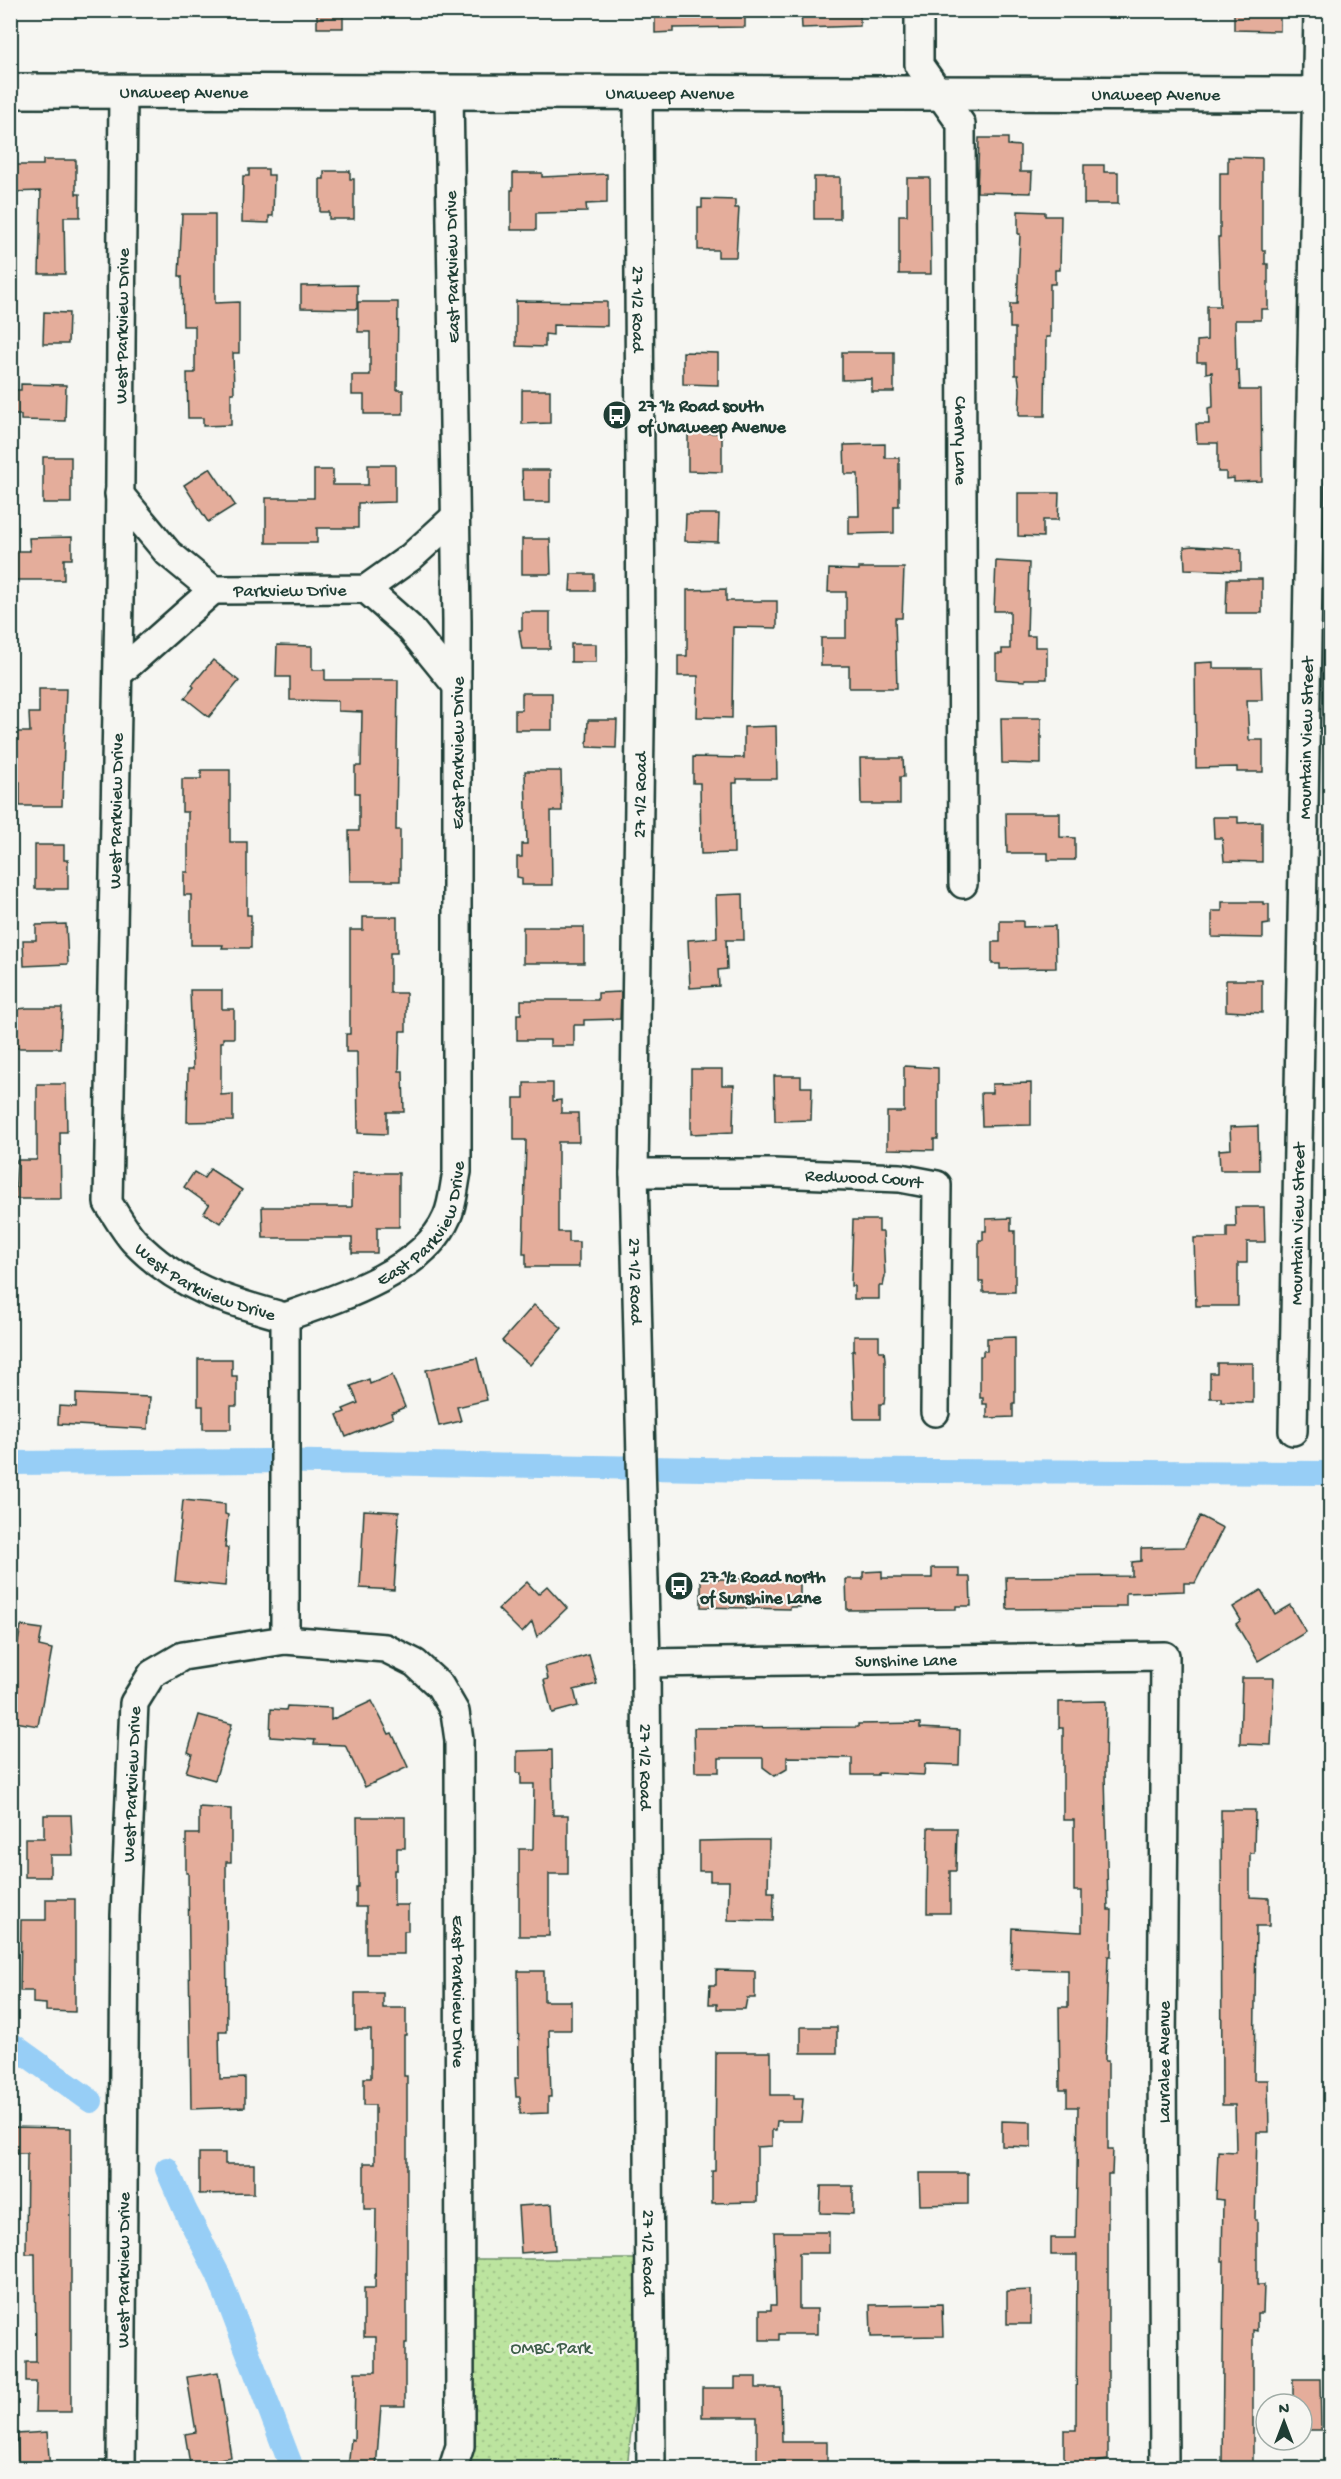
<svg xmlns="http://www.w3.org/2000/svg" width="1341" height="2479" viewBox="0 0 1341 2479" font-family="'Gochi Hand',sans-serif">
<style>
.green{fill:url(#green-dots);stroke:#6e906a;stroke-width:1.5}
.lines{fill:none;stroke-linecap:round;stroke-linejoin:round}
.canal{stroke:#97cef6;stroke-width:24}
.building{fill:#e4ad9b;stroke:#1f3d34;stroke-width:1.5}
.minor-casing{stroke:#1f3d34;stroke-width:32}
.secondary-casing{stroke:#1f3d34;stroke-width:38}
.minor{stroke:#f6f6f2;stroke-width:27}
.secondary{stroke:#f6f6f2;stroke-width:33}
.labels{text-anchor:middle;stroke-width:4.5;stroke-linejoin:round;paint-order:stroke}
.street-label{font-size:18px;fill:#1f3d34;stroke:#f6f6f2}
.poi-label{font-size:18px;font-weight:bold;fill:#1f3d34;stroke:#f6f6f2;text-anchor:start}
.park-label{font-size:18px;fill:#3e5e49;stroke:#f6f6f2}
</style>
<defs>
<pattern id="green-dots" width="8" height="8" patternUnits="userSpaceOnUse" patternTransform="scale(1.5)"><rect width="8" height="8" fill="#bce49f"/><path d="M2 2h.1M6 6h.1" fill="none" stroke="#a1c48a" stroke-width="1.8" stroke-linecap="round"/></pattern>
</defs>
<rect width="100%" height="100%" fill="#f6f6f2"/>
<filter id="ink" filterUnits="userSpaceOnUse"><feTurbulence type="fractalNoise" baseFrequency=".0167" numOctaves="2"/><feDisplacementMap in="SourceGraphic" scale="12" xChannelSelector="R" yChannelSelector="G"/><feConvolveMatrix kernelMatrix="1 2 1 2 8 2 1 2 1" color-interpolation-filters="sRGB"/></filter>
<g filter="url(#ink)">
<!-- green -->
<polygon class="green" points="459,2259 650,2259 627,2468 468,2468"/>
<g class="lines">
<!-- canal -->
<g class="canal">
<polyline points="10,1463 265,1461 755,1470 1330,1473"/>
<polyline points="10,2043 91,2101"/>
<polyline points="167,2169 185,2210 218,2274 292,2468"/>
</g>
</g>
<!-- building -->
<g class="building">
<rect x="317" y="10" width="26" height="18"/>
<polygon points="655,10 745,10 745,27 673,28 673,32 655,33"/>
<polygon points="801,10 860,10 860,26 802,28"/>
<polygon points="1234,10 1280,10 1280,31 1234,30"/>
<polygon points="979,138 1008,138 1008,145 1020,146 1020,172 1032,172 1031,193 977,192"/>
<polygon points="1228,157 1262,158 1262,250 1265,250 1265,264 1268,264 1268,309 1261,309 1261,320 1235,320 1236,370 1239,370 1240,390 1261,390 1262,481 1234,482 1234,478 1226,479 1226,472 1218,472 1218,443 1197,443 1196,424 1209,424 1208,408 1213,407 1212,372 1206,373 1206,362 1197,362 1197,341 1207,340 1207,306 1220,306 1218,237 1220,237 1220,173 1228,173"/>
<polygon points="43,160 76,160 76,194 80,194 80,217 64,217 65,274 39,274 41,191 10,192 10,165 43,165"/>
<polygon points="1084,165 1104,165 1104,172 1118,172 1118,204 1084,204"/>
<polygon points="249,169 268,169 268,175 274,175 273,216 269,216 269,223 242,222 243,176 249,176"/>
<polygon points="324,171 350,171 350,179 354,179 354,219 329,219 329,212 320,212 320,179 324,179"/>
<polygon points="513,173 542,173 542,177 607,174 607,203 586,204 587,212 536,213 536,230 511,230 511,190 513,190"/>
<rect x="814" y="177" width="26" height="42"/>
<polygon points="907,178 930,178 931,274 899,274 899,215 907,215"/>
<polygon points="702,199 735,200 735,208 739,208 736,257 718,257 718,250 698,250 698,208 702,208"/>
<polygon points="1018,211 1045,212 1045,216 1061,216 1060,270 1055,270 1055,284 1050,284 1050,337 1046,337 1045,416 1019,416 1020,389 1018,375 1015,375 1015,328 1010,328 1010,304 1017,304 1020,234 1018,234"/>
<polygon points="182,214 215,214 215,303 239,302 239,353 233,353 234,393 231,393 231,425 203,426 203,418 188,418 187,373 195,373 195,326 183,326 182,276 179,276"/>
<polygon points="357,285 357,309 301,308 301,286"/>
<polygon points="516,301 607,302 607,326 553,325 553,335 545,334 545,347 516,346"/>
<polygon points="358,302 398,302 397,390 403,390 403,414 364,414 364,395 352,395 352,375 370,375 370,332 358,332"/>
<polygon points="44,312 69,313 68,344 43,344"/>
<polygon points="683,352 718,353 718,385 683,384"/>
<polygon points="842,352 894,352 894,392 872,392 872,379 842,380"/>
<polygon points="21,384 66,385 65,421 21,420 21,415 10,415 10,390 21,390"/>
<polygon points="522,390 550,390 550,423 522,424"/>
<polygon points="688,433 722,433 722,472 688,471"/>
<polygon points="885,444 885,458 899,458 899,506 894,506 894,533 849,534 849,516 859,516 858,474 845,474 844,445"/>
<rect x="43" y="457" width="28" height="46"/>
<polygon points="368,465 395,465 395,502 358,503 358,528 317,528 317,543 266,543 266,498 314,498 314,470 333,470 333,485 368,485"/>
<polygon points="210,468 235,505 208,522 184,485"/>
<polygon points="522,470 550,470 550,502 523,502"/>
<polygon points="1018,493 1059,493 1058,520 1043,520 1043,537 1018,536"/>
<polygon points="686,514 719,514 718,542 685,541"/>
<polygon points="72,537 72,559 64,559 64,580 14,580 14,551 30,551 29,538"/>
<polygon points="522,539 550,539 551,574 522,574"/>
<polygon points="1193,546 1241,549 1241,571 1185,569 1184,547"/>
<polygon points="996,561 1029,563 1027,636 1035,636 1035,647 1047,647 1047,679 1025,679 1025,681 996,679 996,654 1002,654 1002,649 1010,649 1010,611 994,611"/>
<polygon points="859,568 904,568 902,618 895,618 897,688 849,688 849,666 821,666 821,638 846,638 846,592 828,592 829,569 859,570"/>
<polygon points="571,574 594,574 594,591 570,591"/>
<polygon points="1227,579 1262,579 1262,613 1226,613"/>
<polygon points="726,589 726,601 777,601 777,628 733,627 732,718 697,717 698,676 678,676 678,656 687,656 687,590"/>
<polygon points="522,612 550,612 550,649 522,649 519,630 522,630"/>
<rect x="571" y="644" width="25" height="18"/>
<polygon points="277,645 312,646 312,670 325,670 325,680 398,680 396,830 400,830 400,881 350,881 349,831 359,831 359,793 355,793 355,766 361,766 362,712 338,711 338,701 290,700 290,677 276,677"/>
<polygon points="213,660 239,681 209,717 185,698 194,687 192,685"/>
<polygon points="1213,662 1213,668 1261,668 1262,700 1247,700 1249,740 1263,740 1263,772 1237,772 1237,767 1196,768 1195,663"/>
<polygon points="39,689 66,689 62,806 20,806 20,782 16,782 16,732 30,732 29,713 39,713"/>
<polygon points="522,693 552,693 552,730 515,730 515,710 522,710"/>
<polygon points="1001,718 1041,718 1041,764 1002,763"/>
<polygon points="588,720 617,720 616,748 587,747"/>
<polygon points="776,726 777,779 737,779 737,783 733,783 734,853 701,854 700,783 693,783 693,757 744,758 744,727"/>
<polygon points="860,758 903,758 904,777 900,777 900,804 861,804"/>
<polygon points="201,770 230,770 230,842 247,842 247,915 251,915 251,948 222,948 223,945 191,945 191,895 184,895 184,872 188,872 188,812 182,812 182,779 201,779"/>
<polygon points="525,771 561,771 562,811 551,811 552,885 522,885 522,878 517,877 517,857 522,857 522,844 527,844"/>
<polygon points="1006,813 1060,813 1060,837 1075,838 1075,860 1048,860 1048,853 1007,853"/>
<polygon points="1213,817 1238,817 1238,823 1262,822 1262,862 1224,861 1222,838 1214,838"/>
<polygon points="35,845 64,845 64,860 68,860 68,889 35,889"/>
<polygon points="743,894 744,940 726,940 727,969 718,970 719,986 690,988 688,940 717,938 716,895"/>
<polygon points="1222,902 1263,902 1263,904 1269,904 1269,924 1263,925 1263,938 1212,937 1212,911 1222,911"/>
<polygon points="363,917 397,917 397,953 390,953 390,993 406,993 406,1031 400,1031 399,1071 403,1071 404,1112 387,1112 387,1134 358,1133 357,1052 346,1052 346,1034 350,1034 350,930 363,930"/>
<polygon points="1000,921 1023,921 1023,927 1055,926 1056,968 1000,969 1000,964 992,964 992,942 1000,942"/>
<polygon points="66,924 68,964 24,966 23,940 36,940 36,925"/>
<rect x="523" y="927" width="61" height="36"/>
<polygon points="1226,980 1262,980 1262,1013 1226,1011"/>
<polygon points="190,990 222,990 222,1009 234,1009 234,1038 223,1038 223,1042 221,1042 221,1095 233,1094 233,1121 187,1122 188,1069 193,1069"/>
<polygon points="621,992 620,1019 584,1020 584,1025 574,1025 574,1046 550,1046 550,1040 517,1040 517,1014 521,1014 521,1000 598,1000 598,993"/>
<polygon points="27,1008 62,1008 60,1048 15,1048 15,1031 10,1031 10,1010"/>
<polygon points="904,1066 938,1068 938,1139 934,1139 934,1150 887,1149 887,1112 904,1112"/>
<polygon points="691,1069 722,1069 722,1085 734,1085 733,1132 691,1134"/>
<polygon points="774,1076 801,1076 801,1087 812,1087 811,1120 775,1121"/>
<polygon points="524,1083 553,1083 553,1101 561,1100 561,1113 578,1113 579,1142 558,1142 558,1232 569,1232 569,1242 579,1242 579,1267 526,1267 526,1254 523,1254 526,1140 514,1140 514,1098 524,1098"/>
<polygon points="1031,1083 1031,1125 982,1126 981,1093 992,1093 992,1084"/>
<polygon points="37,1084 66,1084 67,1132 60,1132 61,1199 15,1199 17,1160 36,1160 37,1158"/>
<polygon points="1258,1126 1259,1170 1220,1170 1219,1150 1231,1149 1230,1127"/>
<polygon points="210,1169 242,1190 220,1223 204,1213 209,1205 184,1187 194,1172 204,1178"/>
<polygon points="352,1173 399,1173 399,1227 377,1227 377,1253 352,1253 352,1238 263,1238 262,1207 352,1207"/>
<polygon points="1235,1207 1264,1207 1265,1242 1247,1242 1247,1263 1238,1263 1238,1306 1196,1306 1194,1238 1227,1238 1227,1227 1236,1227"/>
<polygon points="1011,1218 1011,1231 1015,1231 1015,1292 983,1292 983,1282 979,1282 979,1240 983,1240 983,1231 986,1231 986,1219"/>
<polygon points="853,1220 879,1220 879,1232 883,1232 885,1276 883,1286 879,1286 879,1299 854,1299 854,1286 851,1286"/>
<polygon points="534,1305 562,1328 530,1365 502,1341"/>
<polygon points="854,1336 879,1336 879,1351 884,1351 885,1359 885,1395 884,1404 880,1404 880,1419 854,1419 852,1351 854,1351"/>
<polygon points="1015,1337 1015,1404 1013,1404 1013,1417 987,1418 987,1404 983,1404 983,1398 980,1398 980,1356 983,1356 983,1351 987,1351 987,1338"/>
<polygon points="477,1358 487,1400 457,1407 461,1421 439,1426 426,1370"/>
<polygon points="198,1359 232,1359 232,1376 237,1376 237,1406 231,1406 231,1429 203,1429 203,1406 198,1406"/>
<polygon points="1217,1363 1253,1363 1253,1403 1221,1402 1221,1398 1210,1398 1210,1373 1217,1373"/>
<polygon points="392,1375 405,1407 391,1413 393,1418 346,1437 337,1415 345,1412 343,1409 358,1403 351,1386 369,1379 370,1384"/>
<polygon points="76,1394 150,1397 148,1429 58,1424 59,1406 76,1407"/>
<polygon points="183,1500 225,1504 225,1514 228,1515 225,1548 228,1548 225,1586 175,1581"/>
<polygon points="364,1510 399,1512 394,1590 360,1588"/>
<polygon points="1200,1516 1223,1528 1195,1583 1184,1583 1184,1591 1126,1593 1126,1606 1116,1606 1116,1608 1007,1609 1006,1577 1132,1576 1132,1562 1141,1561 1141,1548 1184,1547"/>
<polygon points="932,1568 959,1568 959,1577 970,1577 971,1606 956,1606 956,1609 847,1610 846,1579 863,1579 863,1572 882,1571 882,1578 932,1578"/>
<polygon points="701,1579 800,1579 800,1607 790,1607 790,1609 701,1607"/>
<polygon points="527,1582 538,1594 547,1586 567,1608 537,1637 532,1622 522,1633 498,1609"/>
<polygon points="1261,1590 1275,1614 1290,1605 1306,1632 1258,1661 1236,1624 1241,1620 1233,1607"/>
<polygon points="21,1626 42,1629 39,1646 52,1649 38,1726 10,1721 10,1687"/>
<polygon points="589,1655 597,1684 574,1690 578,1706 552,1713 544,1680 548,1679 545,1667"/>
<polygon points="1242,1678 1274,1678 1271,1745 1240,1744"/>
<polygon points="372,1701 389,1734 392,1733 408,1767 365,1787 345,1745 314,1744 315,1740 270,1737 271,1709 286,1710 287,1706 331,1708 331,1720"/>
<polygon points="1106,1701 1105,1772 1108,1910 1112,1910 1111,1956 1108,1956 1105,2061 1108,2061 1108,2149 1113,2149 1112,2174 1108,2174 1108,2460 1096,2462 1096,2469 1064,2469 1064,2430 1076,2430 1077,2255 1051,2255 1051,2238 1076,2238 1078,2107 1067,2107 1067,2090 1060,2090 1059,2007 1068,2007 1068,1970 1011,1969 1012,1928 1082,1932 1082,1891 1074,1891 1074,1820 1063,1820 1063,1728 1059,1728 1059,1702"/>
<polygon points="199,1715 232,1724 215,1780 186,1772 192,1754 188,1752"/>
<polygon points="920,1723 920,1728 960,1730 959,1765 925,1764 924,1775 878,1773 878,1775 852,1775 852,1758 787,1757 787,1769 775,1776 763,1767 763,1758 719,1758 719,1772 695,1772 694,1728 858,1727 858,1724"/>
<polygon points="552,1750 553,1815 568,1815 568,1874 549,1874 549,1936 519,1936 519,1849 533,1849 534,1784 521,1784 521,1773 517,1773 517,1751"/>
<polygon points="199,1807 231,1809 231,1862 226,1862 227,2031 219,2031 220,2079 245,2078 245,2107 191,2109 188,1873 186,1873 186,1834 199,1834"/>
<polygon points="1221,1810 1255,1810 1254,1853 1250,1853 1250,1897 1269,1898 1269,1926 1256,1926 1254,2080 1268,2080 1269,2132 1257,2132 1255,2220 1257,2220 1257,2285 1264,2285 1263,2313 1257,2313 1257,2331 1253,2330 1253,2464 1222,2464 1224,2261 1222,2261 1223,2200 1216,2199 1218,2151 1236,2152 1235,2105 1222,2105"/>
<polygon points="44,1815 71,1815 73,1855 50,1855 50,1877 25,1877 25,1838 44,1838"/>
<polygon points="357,1817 405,1817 405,1848 397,1848 397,1870 394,1870 394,1905 408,1905 408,1931 404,1931 404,1954 366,1954 366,1907 356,1907 356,1887 358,1887"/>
<polygon points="928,1828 957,1828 956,1871 950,1871 950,1913 927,1913"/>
<polygon points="749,1840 769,1840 768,1892 774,1892 773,1921 728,1920 729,1881 710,1881 710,1871 699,1871 699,1841"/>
<polygon points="46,1899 75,1899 75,2012 46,2011 46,2004 33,2003 33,1991 20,1991 21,1920 46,1920"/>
<polygon points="716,1970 755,1971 755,1998 747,1998 745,2009 717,2009 717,2004 709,2004 710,1985 716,1985"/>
<polygon points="518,1971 544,1971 544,2001 571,2001 571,2030 549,2030 551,2097 548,2097 548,2113 520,2114 520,2097 516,2097 515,2078 519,2078"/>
<polygon points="355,1993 383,1993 383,2008 406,2008 406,2035 404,2035 404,2076 407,2076 407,2343 405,2343 405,2406 381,2406 376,2469 348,2469 351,2439 354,2440 355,2372 376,2372 376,2337 364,2337 364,2288 375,2288 376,2209 364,2209 364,2163 375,2163 375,2105 364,2105 364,2078 371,2078 371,2030 355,2030"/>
<rect x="801" y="2027" width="36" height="26"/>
<polygon points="716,2052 771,2052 771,2095 794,2095 794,2099 803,2099 801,2121 777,2121 776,2130 772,2130 772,2146 757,2147 757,2202 712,2203 712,2171 715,2171"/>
<polygon points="1002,2121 1031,2122 1031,2147 1002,2146"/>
<polygon points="11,2127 71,2128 71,2412 35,2412 36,2382 26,2382 26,2362 36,2362 35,2254 26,2254 27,2153 11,2153"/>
<polygon points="199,2153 225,2153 225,2164 254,2164 254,2193 199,2194"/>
<polygon points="919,2173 968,2173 968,2204 920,2205"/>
<polygon points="821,2186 853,2186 853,2214 820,2213"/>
<polygon points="552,2204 555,2250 521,2253 518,2206"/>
<polygon points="774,2232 829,2232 829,2253 799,2253 799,2309 817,2309 817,2334 779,2334 779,2340 760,2340 760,2310 771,2310 771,2305 776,2305"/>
<polygon points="1031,2290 1031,2324 1007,2324 1007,2291"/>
<polygon points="942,2304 943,2336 871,2337 870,2305"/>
<polygon points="218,2372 231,2457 190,2464 185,2434 196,2432 187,2377"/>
<polygon points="735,2377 756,2377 756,2388 781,2388 782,2442 827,2442 827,2469 784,2469 784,2461 757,2461 757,2417 702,2417 702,2388 735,2388"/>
<polygon points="1293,2379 1320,2379 1321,2430 1302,2430 1302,2404 1293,2404"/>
<polygon points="47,2432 50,2469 18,2469 17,2434"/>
</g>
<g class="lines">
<!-- minor casing -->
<g class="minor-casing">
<g id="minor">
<path id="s1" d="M919,10V65L961,124L963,884"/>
<path id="s2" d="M123,91L119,600L108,1203C116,1215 124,1230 134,1241C178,1287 226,1301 285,1317"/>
<path id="s3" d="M638,93L641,655L634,1173L646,1663L651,2468"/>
<path id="s4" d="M119,494L168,553L213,590L366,589L411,557L455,517"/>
<polyline points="366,589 409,627 457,686"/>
<polyline points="118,674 213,590"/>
<path id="s5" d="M634,1173H773L900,1178L937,1185L935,1412"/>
<path id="s6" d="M285,1317C337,1299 424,1271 447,1217C453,1204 454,1186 457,1172V622L449,92"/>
<polyline points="285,1317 285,1640"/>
<path id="s7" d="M1293,1431L1318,10"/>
<path id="s8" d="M646,1663L1165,1656L1162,2053L1164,2468"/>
<path id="s9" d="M121,2468L125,1916L134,1703L152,1674L183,1656L285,1640L385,1648L415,1663L440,1686L455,1712L459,1740L460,2446L453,2468"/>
</g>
</g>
<!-- secondary casing -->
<g class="secondary-casing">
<g id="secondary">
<path id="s10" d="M10,91L1330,94"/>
</g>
</g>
<!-- minor -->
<use href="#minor" class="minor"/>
<!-- secondary -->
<use href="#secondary" class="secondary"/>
</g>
</g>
<!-- icons -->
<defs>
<g id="bus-disc" transform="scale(1.5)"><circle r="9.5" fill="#1f3d34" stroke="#f6f6f2"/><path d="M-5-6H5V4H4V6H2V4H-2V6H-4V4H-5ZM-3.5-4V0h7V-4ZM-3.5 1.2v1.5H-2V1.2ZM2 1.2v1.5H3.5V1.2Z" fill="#fff"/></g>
</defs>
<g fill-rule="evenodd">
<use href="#bus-disc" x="617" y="415"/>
<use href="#bus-disc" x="679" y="1586"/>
</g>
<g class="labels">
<!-- street labels -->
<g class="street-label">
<text dy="6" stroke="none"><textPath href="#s10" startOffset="174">Unaweep Avenue</textPath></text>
<text dy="6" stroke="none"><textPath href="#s10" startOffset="660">Unaweep Avenue</textPath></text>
<text dy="6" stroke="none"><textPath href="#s10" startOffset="1146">Unaweep Avenue</textPath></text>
<text transform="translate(451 267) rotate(-91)" y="6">East Parkview Drive</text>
<text dy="6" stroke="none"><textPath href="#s3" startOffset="216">27 1/2 Road</textPath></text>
<text transform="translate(121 326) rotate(-89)" y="6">West Parkview Drive</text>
<text dy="6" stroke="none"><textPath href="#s1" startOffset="444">Cherry Lane</textPath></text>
<text dy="6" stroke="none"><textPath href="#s4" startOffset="212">Parkview Drive</textPath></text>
<text dy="6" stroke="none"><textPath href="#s7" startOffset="693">Mountain View Street</textPath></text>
<text transform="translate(457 753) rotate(-90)" y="6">East Parkview Drive</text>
<text transform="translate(639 795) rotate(-89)" y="6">27 1/2 Road</text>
<text transform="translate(115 811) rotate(-89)" y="6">West Parkview Drive</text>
<text dy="6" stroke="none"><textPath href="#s5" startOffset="230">Redwood Court</textPath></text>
<text dy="6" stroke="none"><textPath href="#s6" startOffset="176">East Parkview Drive</textPath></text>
<text dy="6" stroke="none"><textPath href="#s7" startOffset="207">Mountain View Street</textPath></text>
<text dy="6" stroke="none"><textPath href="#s2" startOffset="1242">West Parkview Drive</textPath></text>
<text dy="6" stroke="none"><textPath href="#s3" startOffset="1188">27 1/2 Road</textPath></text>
<text dy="6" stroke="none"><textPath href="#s8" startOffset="260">Sunshine Lane</textPath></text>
<text dy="6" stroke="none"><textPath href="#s3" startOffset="1674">27 1/2 Road</textPath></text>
<text dy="6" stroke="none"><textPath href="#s9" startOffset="684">West Parkview Drive</textPath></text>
<text dy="6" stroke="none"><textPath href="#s9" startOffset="1416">East Parkview Drive</textPath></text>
<text transform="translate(1163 2062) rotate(-90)" y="6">Lauralee Avenue</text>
<text dy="6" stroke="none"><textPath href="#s3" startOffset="2160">27 1/2 Road</textPath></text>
<text dy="6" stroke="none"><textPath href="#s9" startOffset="198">West Parkview Drive</textPath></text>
</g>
<!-- poi labels -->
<g class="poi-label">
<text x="638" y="411">27 ½ Road south<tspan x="638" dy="21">of Unaweep Avenue</tspan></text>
<text x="700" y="1582">27 ½ Road north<tspan x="700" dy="21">of Sunshine Lane</tspan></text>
</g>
<!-- park labels -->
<g class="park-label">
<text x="551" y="2353">OMBC Park</text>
</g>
</g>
<!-- margin -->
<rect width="1341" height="2479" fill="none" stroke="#f6f6f2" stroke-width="36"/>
<rect x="18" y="18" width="1305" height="2443" fill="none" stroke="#1f3d34" stroke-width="2" filter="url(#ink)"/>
<!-- north arrow -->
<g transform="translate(1284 2422)"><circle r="28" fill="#f6f6f2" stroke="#a0aca6" stroke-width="1.5"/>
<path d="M0-4.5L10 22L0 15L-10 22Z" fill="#1f3d34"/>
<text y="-9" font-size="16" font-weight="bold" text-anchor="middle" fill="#1f3d34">N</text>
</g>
</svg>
